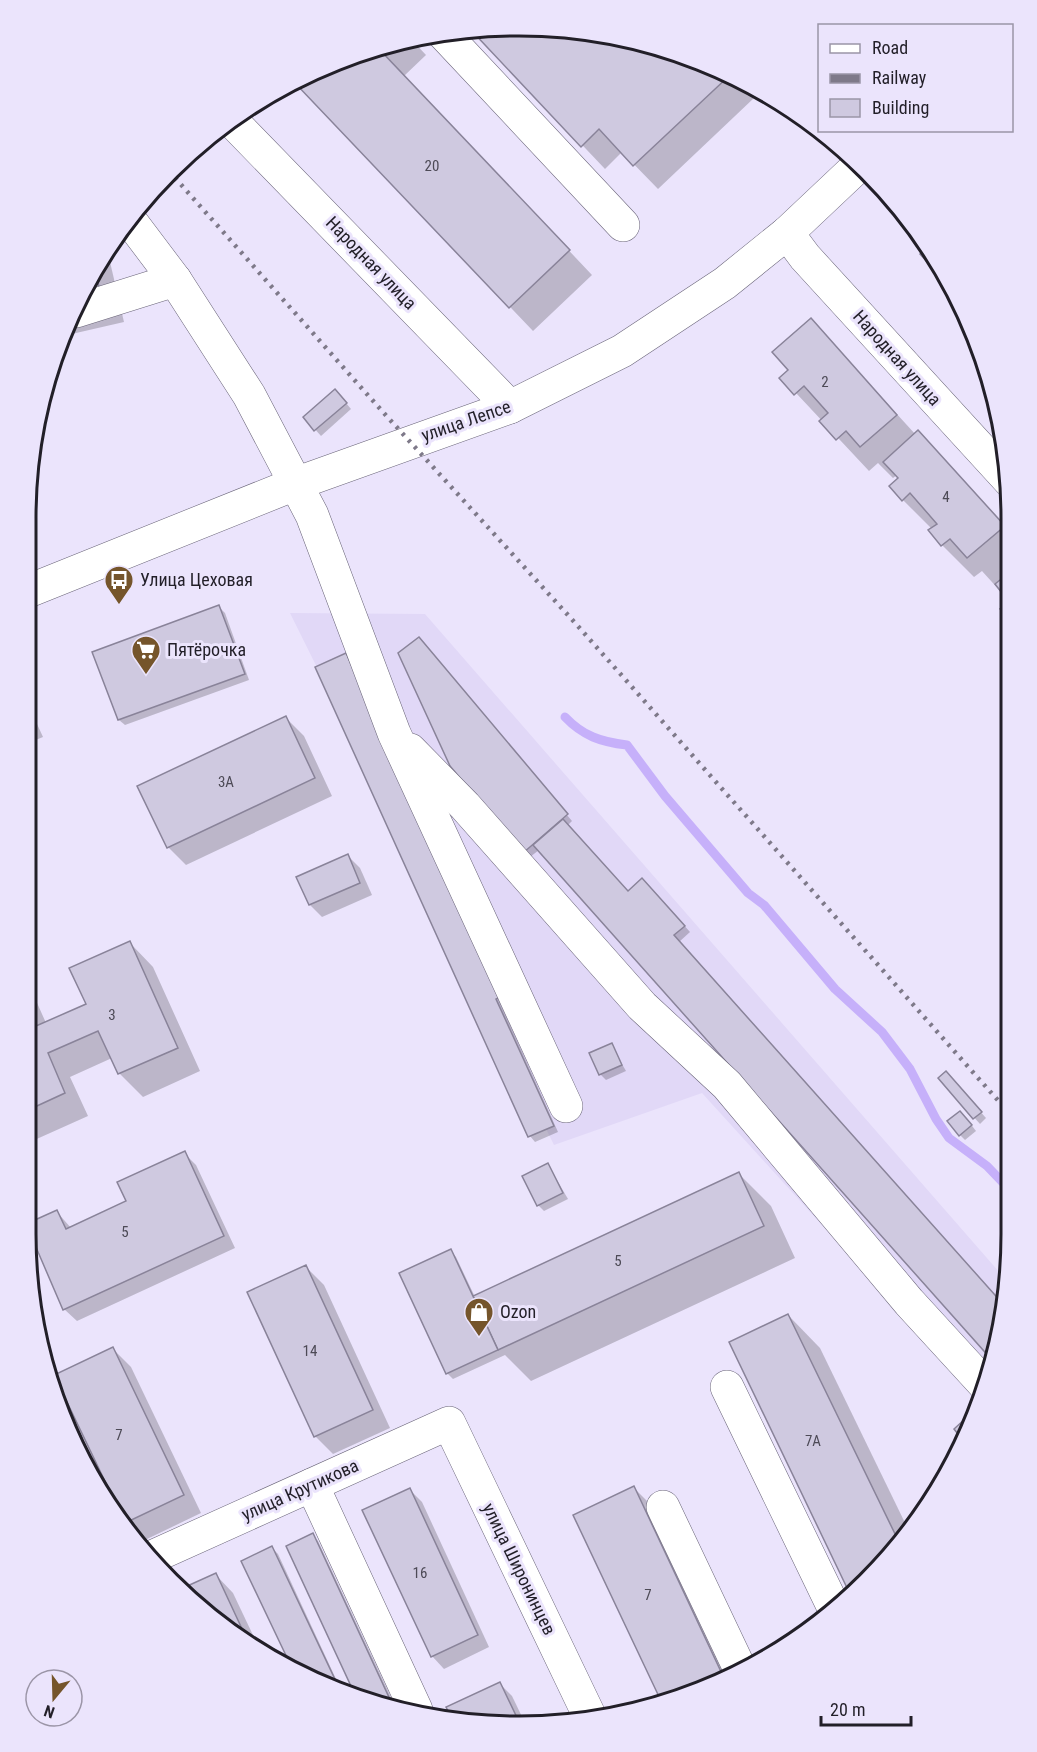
<svg xmlns="http://www.w3.org/2000/svg" width="1037" height="1752" viewBox="0 0 1037 1752" font-family="'Roboto Condensed',sans-serif">
<style>
.built{fill:#e1d8f7}
.shadow{fill:#0003}
.lines{fill:none;stroke-linecap:round;stroke-linejoin:round}
.stream{stroke:#c6b0fa;stroke-width:9}
.building{fill:#cfc9e0;stroke:#898399;stroke-width:1.5}
.minor-casing{stroke:#696478;stroke-width:34}
.major-casing{stroke:#696478;stroke-width:34}
.minor{stroke:#fff;stroke-width:33}
.major{stroke:#fff;stroke-width:33}
.rail{stroke:#7e7989;stroke-width:4.5;stroke-dasharray:3 6;stroke-linecap:butt}
.labels{text-anchor:middle;stroke-width:6;stroke-linejoin:round;paint-order:stroke}
.number-label{font-size:15px;fill:#4d4a56}
.street-label{font-size:18px;fill:#221f28;stroke:#ebe4fc}
.poi-label{font-size:18px;fill:#221f28;stroke:#ebe4fc;text-anchor:start}
.rim{fill:none;stroke:#221f28;stroke-width:3}
</style>
<rect width="100%" height="100%" fill="#ebe4fc"/>
<!-- built -->
<polygon class="built" points="290,613 425,614 1007,1281 981,1400 702,1093 554,1145"/>
<!-- shadow -->
<g class="shadow">
<polygon points="519,26 615,35 707,63 736,78 754,98 658,189 622,152 605,169 473,30"/>
<polygon points="411,39 426,55 404,76 592,275 533,331 296,81 330,63"/>
<polygon points="107,249 124,322 63,336"/>
<polygon points="811,320 916,435 918,432 950,465 1010,531 1010,602 982,571 974,577 942,545 932,529 903,500 900,478 897,475 893,478 878,463 869,471 782,378 790,370"/>
<polygon points="341,397 351,409 321,436 305,418"/>
<polygon points="219,607 225,613 249,680 125,725 119,720 94,653"/>
<polygon points="424,644 572,821 568,825 628,892 648,885 690,932 679,942 539,850 530,857 524,852"/>
<polygon points="346,655 352,661 507,1002 501,1005 558,1132 535,1142 530,1136"/>
<polygon points="26,700 43,737 26,744"/>
<polygon points="285,717 304,736 332,796 186,865 168,847"/>
<polygon points="348,856 360,868 372,895 322,917 310,905 298,878"/>
<polygon points="130,943 153,967 200,1071 143,1097 119,1073 112,1058 70,1077 88,1116 30,1142 26,1138 26,978 46,1023 88,1005"/>
<polygon points="611,1045 626,1071 606,1080 600,1074"/>
<polygon points="940,1079 951,1079 986,1118 980,1124"/>
<polygon points="966,1118 976,1131 965,1140 960,1135"/>
<polygon points="184,1153 196,1165 235,1248 77,1321 64,1309 26,1226 57,1212 71,1228 128,1202"/>
<polygon points="548,1165 568,1199 544,1211 539,1206 524,1176"/>
<polygon points="739,1174 771,1206 795,1258 531,1381 505,1355 453,1379 447,1373 451,1251 456,1257 475,1297"/>
<polygon points="306,1267 324,1285 390,1428 333,1454 315,1436"/>
<polygon points="788,1315 820,1348 908,1529 850,1591 731,1343"/>
<polygon points="113,1349 131,1367 201,1513 145,1540 127,1522"/>
<polygon points="634,1488 666,1520 736,1669 677,1700 663,1703"/>
<polygon points="410,1490 422,1502 489,1647 444,1669 432,1656"/>
<polygon points="312,1535 318,1541 395,1706 359,1700 288,1547"/>
<polygon points="272,1548 278,1554 342,1692 293,1667 243,1562"/>
<polygon points="215,1574 233,1593 261,1652 244,1643 186,1588"/>
<polygon points="500,1684 512,1696 526,1725 518,1726 452,1716 448,1708"/>
</g>
<g class="lines">
<!-- stream -->
<path class="stream" d="M565,717C583,736 601,742 627,745L665,796L748,893L764,905L835,989L882,1032L910,1069L936,1119L949,1138L987,1166L1010,1190"/>
</g>
<!-- building -->
<g class="building">
<polygon points="519,26 615,35 707,63 730,75 633,166 599,129 581,147 471,30"/>
<polygon points="387,46 381,51 570,250 509,308 294,82 330,63"/>
<polygon points="928,247 946,272 953,290 920,254"/>
<polygon points="95,272 102,298 79,304"/>
<polygon points="811,318 897,415 860,447 846,431 836,440 819,421 828,413 804,386 794,395 779,378 788,370 772,352"/>
<polygon points="335,389 347,403 314,431 303,417"/>
<polygon points="918,430 1005,526 967,558 950,539 941,546 928,530 937,524 910,493 902,501 889,486 898,478 883,462"/>
<polygon points="1010,572 1010,622 1000,609 1009,602 995,584"/>
<polygon points="219,605 245,674 118,720 92,652"/>
<polygon points="419,637 568,814 523,853 450,766 398,653"/>
<polygon points="346,653 502,996 496,999 554,1126 528,1137 315,667"/>
<polygon points="286,716 315,778 167,848 137,786"/>
<polygon points="563,819 628,891 642,878 685,926 674,935 1003,1304 992,1360 533,845"/>
<polygon points="348,854 360,883 309,905 296,877"/>
<polygon points="130,941 178,1048 118,1074 98,1031 48,1053 65,1093 26,1111 26,1004 36,1026 86,1004 69,968"/>
<polygon points="612,1043 622,1065 599,1075 589,1053"/>
<polygon points="946,1071 982,1112 973,1119 938,1078"/>
<polygon points="960,1111 972,1125 959,1136 947,1121"/>
<polygon points="185,1151 224,1236 63,1310 26,1224 57,1210 66,1229 126,1201 117,1182"/>
<polygon points="548,1163 563,1193 537,1206 522,1176"/>
<polygon points="739,1172 764,1226 498,1350 473,1296"/>
<polygon points="451,1249 498,1350 446,1374 399,1273"/>
<polygon points="306,1265 373,1410 314,1437 247,1292"/>
<polygon points="788,1314 898,1540 849,1592 729,1342"/>
<polygon points="113,1347 184,1495 125,1523 54,1375"/>
<polygon points="977,1408 962,1439 954,1429"/>
<polygon points="634,1486 723,1676 677,1700 662,1703 573,1515"/>
<polygon points="410,1488 478,1635 431,1657 362,1510"/>
<polygon points="313,1533 393,1706 357,1699 286,1546"/>
<polygon points="272,1546 340,1690 291,1666 241,1561"/>
<polygon points="216,1573 250,1646 185,1587"/>
<polygon points="500,1682 521,1726 450,1715 446,1707"/>
</g>
<g class="lines">
<!-- minor casing -->
<g class="minor-casing">
<g id="minor">
<polyline points="443,33 623,225"/>
<polyline points="231,120 510,407"/>
<polyline points="129,219 175,280 249,395 312,515 394,733 566,1106"/>
<polyline points="787,233 805,257 1010,481"/>
<polyline points="76,311 175,280"/>
<polyline points="410,750 465,806 642,1006 727,1085 909,1302 986,1386"/>
<polyline points="727,1387 834,1608"/>
<polyline points="312,1485 416,1710"/>
<polyline points="663,1507 739,1667"/>
<polyline points="152,1557 449,1423 589,1715"/>
</g>
</g>
<!-- major casing -->
<g class="major-casing">
<polyline id="major" points="26,592 295,484 510,407 622,351 725,283 787,233 858,166"/>
</g>
<!-- minor -->
<use href="#minor" class="minor"/>
<!-- major -->
<use href="#major" class="major"/>
<!-- rail -->
<polyline class="rail" points="169,171 382,411 577,625 1010,1114"/>
</g>
<!-- icons -->
<defs>
<g id="bus-pin" transform="scale(1.5)"><path d="M0 17L-7.5 6A9.5 9.5 0 1 1 7.5 6Z" fill="#75552b" stroke="#ebe4fc"/><path d="M-5-6H5V4H4V6H2V4H-2V6H-4V4H-5ZM-3.5-4V0h7V-4ZM-3.5 1.2v1.5H-2V1.2ZM2 1.2v1.5H3.5V1.2Z" fill="#fff"/></g>
<g id="supermarket-pin" transform="scale(1.5)"><path d="M0 17L-7.5 6A9.5 9.5 0 1 1 7.5 6Z" fill="#75552b" stroke="#ebe4fc"/><path d="M-6-5.5h2.5l.6 2H6L4.5 2H-2.5L-4.4-4H-6ZM-1.5 3.2a1.3 1.3 0 1 0 .1 0ZM3 3.2a1.3 1.3 0 1 0 .1 0Z" fill="#fff"/></g>
<g id="shop-pin" transform="scale(1.5)"><path d="M0 17L-7.5 6A9.5 9.5 0 1 1 7.5 6Z" fill="#75552b" stroke="#ebe4fc"/><path d="M-5-2.5h2.3a2.7 3.5 0 0 1 5.4 0H5L5.5 6h-11ZM-1.5-2.5h3a1.5 2.3 0 0 0-3 0Z" fill="#fff"/></g>
</defs>
<g fill-rule="evenodd">
<use href="#bus-pin" x="119" y="580"/>
<use href="#supermarket-pin" x="146" y="650"/>
<use href="#shop-pin" x="479" y="1312"/>
</g>
<g class="labels">
<!-- number labels -->
<g class="number-label">
<text x="432" y="171">20</text>
<text x="825" y="387">2</text>
<text x="946" y="502">4</text>
<text x="226" y="787">3А</text>
<text x="112" y="1020">3</text>
<text x="125" y="1237">5</text>
<text x="618" y="1266">5</text>
<text x="310" y="1356">14</text>
<text x="119" y="1440">7</text>
<text x="813" y="1446">7А</text>
<text x="420" y="1578">16</text>
<text x="648" y="1600">7</text>
</g>
<!-- street labels -->
<g class="street-label">
<text transform="translate(371 263) rotate(46)" y="6">Народная улица</text>
<text transform="translate(897 358) rotate(48)" y="6">Народная улица</text>
<text transform="translate(466 421) rotate(-19)" y="6">улица Лепсе</text>
<text transform="translate(300 1490) rotate(-24)" y="6">улица Крутикова</text>
<text transform="translate(519 1569) rotate(64)" y="6">улица Широнинцев</text>
</g>
<!-- poi labels -->
<g class="poi-label">
<text x="140" y="586">Улица Цеховая</text>
<text x="167" y="656">Пятёрочка</text>
<text x="500" y="1318">Ozon</text>
</g>
</g>
<!-- crop -->
<path d="M0 0H1037V1752H0ZM518 36H519A482 482 0 0 1 1001 518V1234A482 482 0 0 1 519 1716H518A482 482 0 0 1 36 1234V518A482 482 0 0 1 518 36Z" fill="#ebe4fc" fill-rule="evenodd"/>
<path class="rim" d="M518 36H519A482 482 0 0 1 1001 518V1234A482 482 0 0 1 519 1716H518A482 482 0 0 1 36 1234V518A482 482 0 0 1 518 36Z"/>
<!-- legend -->
<rect x="818" y="24" width="195" height="108" fill="#ebe4fc" stroke="#9b95a7" stroke-width="1.5"/>
<rect x="830" y="44" width="30" height="9" fill="#ffffff" stroke="#9b95a7" stroke-width="1.5"/>
<text x="872" y="54" font-size="18" fill="#221f28">Road</text>
<rect x="830" y="74" width="30" height="9" fill="#7e7989" stroke="#9b95a7" stroke-width="1.5"/>
<text x="872" y="84" font-size="18" fill="#221f28">Railway</text>
<rect x="830" y="99" width="30" height="18" fill="#cfc9e0" stroke="#9b95a7" stroke-width="1.5"/>
<text x="872" y="114" font-size="18" fill="#221f28">Building</text>
<!-- north arrow -->
<g transform="translate(54 1698) rotate(199)"><circle r="28" fill="#ebe4fc" stroke="#9b95a7" stroke-width="1.5"/>
<path d="M0-4.5L10 22L0 15L-10 22Z" fill="#75552b"/>
<text y="-9" font-size="16" font-weight="bold" text-anchor="middle" fill="#221f28">N</text>
</g>
<!-- scale -->
<path d="M821 1716v9h90v-9" fill="none" stroke="#221f28" stroke-width="3"/>
<text x="830" y="1716" font-size="18" fill="#221f28" stroke="#ebe4fc" stroke-width="4.5" paint-order="stroke">20 m</text>
</svg>
